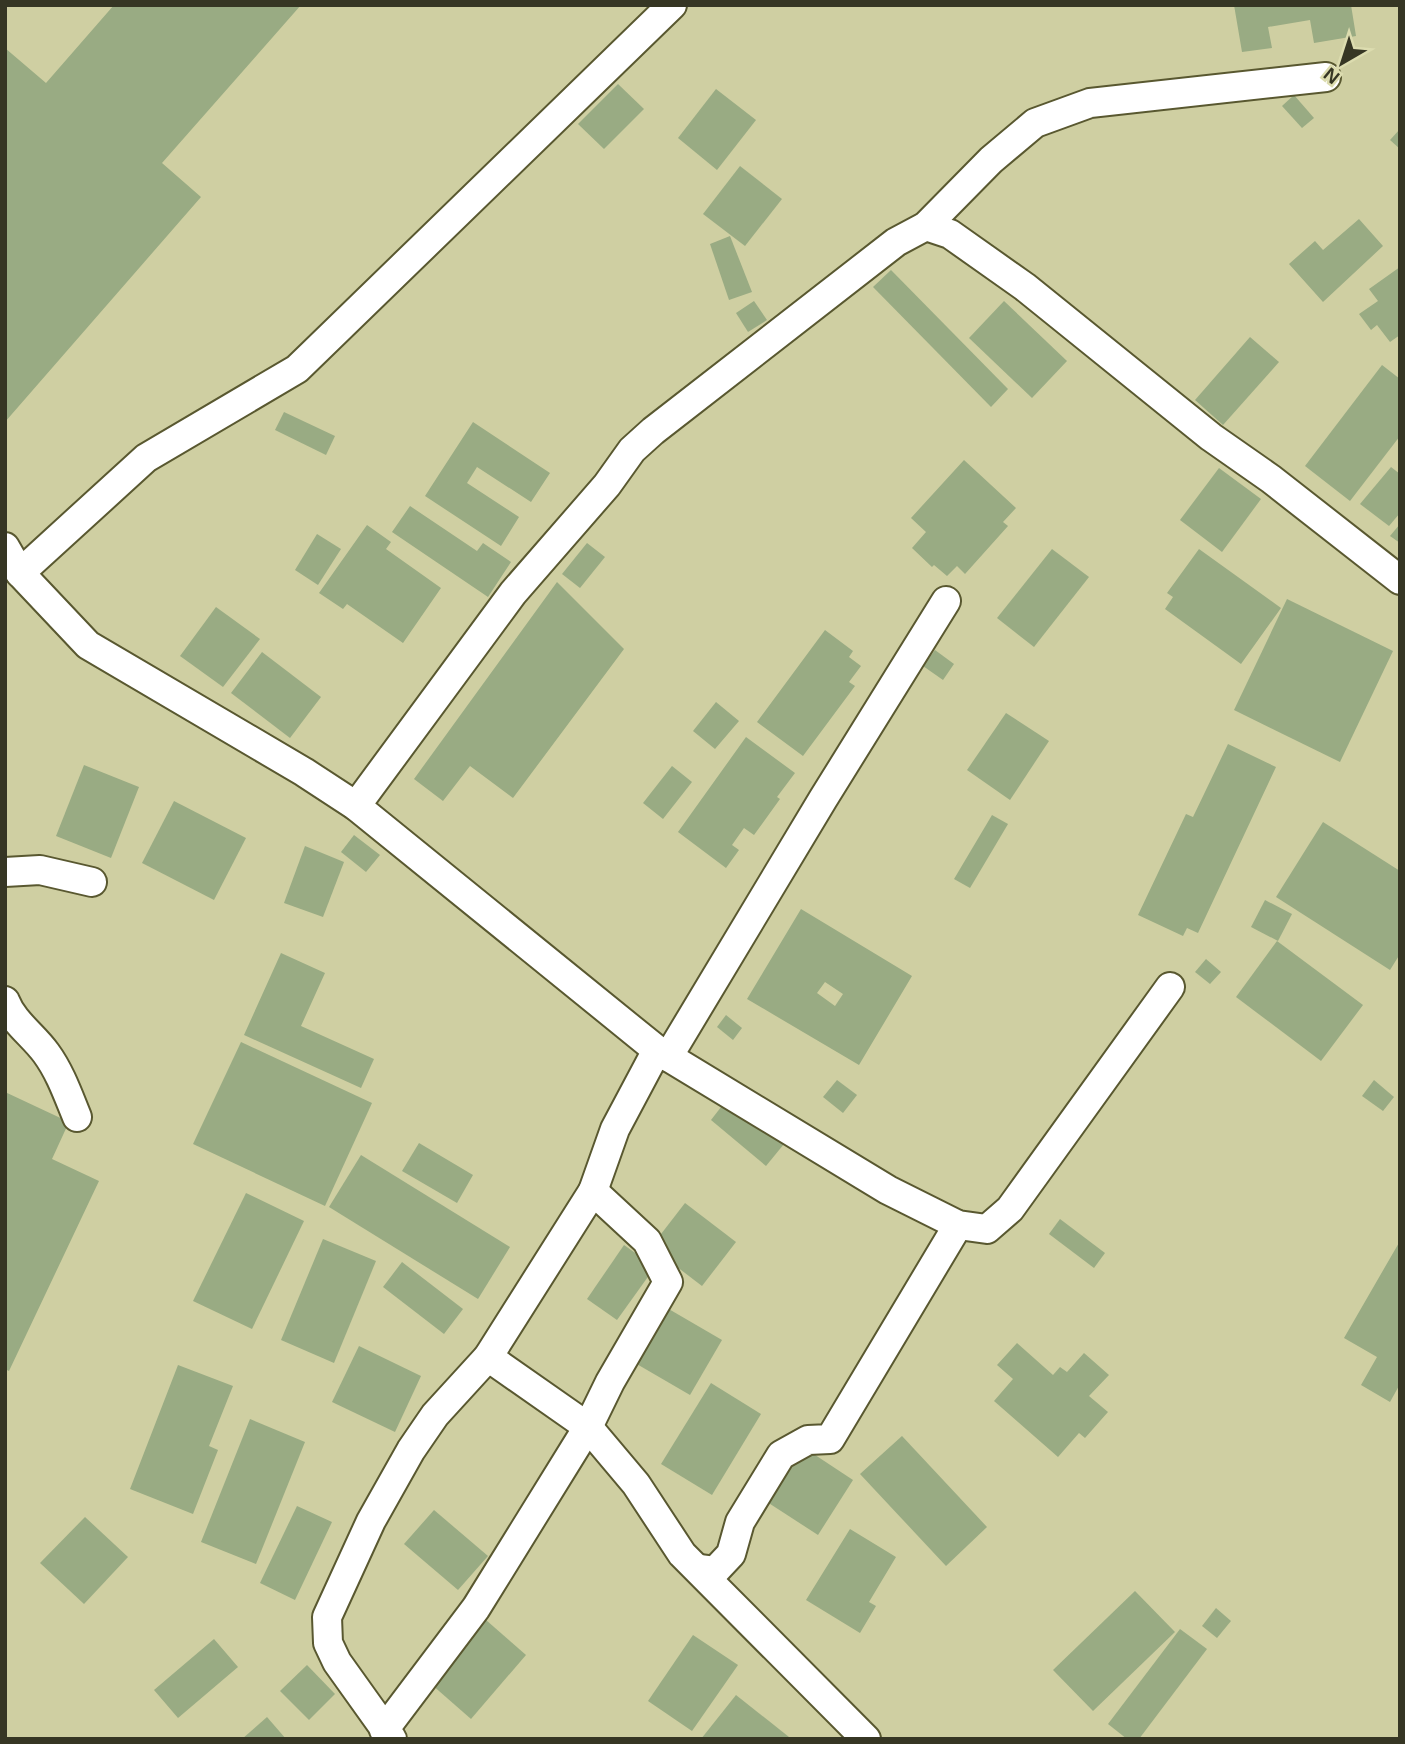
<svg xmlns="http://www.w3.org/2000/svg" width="1405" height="1744" viewBox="0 0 1405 1744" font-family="Helvetica,sans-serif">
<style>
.building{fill:#99ab83;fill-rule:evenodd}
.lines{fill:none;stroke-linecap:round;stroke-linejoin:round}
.street-casing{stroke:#595830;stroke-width:32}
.street{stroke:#fff;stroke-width:28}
</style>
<rect width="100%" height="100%" fill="#cfcfa2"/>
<!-- building -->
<g class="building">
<polygon points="114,5 301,5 162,163 201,197 5,422 5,48 46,83"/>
<polygon points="1234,5 1351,5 1356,36 1314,43 1310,20 1268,27 1272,48 1242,52"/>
<polygon points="618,84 644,109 604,149 578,124"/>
<polygon points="716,89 756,120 717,170 678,138"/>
<polygon points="1294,95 1314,118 1302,128 1282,106"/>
<polygon points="1400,129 1400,149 1390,140"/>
<polygon points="740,166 782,199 745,246 703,214"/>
<polygon points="1359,219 1383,246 1323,302 1289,264 1315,241 1323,250"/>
<polygon points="730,236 752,292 729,300 710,244"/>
<polygon points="1400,267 1400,335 1390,342 1377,325 1371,330 1359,314 1378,301 1369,289"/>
<polygon points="891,270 1008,389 991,407 873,287"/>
<polygon points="754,301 767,320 748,332 736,313"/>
<polygon points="1004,301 1067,361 1032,398 969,338"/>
<polygon points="1250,337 1279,362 1223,425 1195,400"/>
<polygon points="1382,365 1400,379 1400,436 1350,501 1305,466"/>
<polygon points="284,412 335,436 326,455 275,430"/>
<polygon points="473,422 550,473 531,502 477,467 467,483 519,517 501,546 425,496"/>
<polygon points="964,460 1016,508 1003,522 1008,526 965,574 957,566 947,576 934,565 932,567 912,548 926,532 911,518"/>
<polygon points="1391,467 1400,474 1400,513 1389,526 1360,504"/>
<polygon points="1219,468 1261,499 1222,552 1180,520"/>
<polygon points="410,506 477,551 483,543 511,562 488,597 392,532"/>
<polygon points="1400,524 1400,543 1390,536"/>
<polygon points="367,525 391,542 386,549 441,588 403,643 347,604 343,609 319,593"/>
<polygon points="317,534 341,549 318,585 295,570"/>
<polygon points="587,543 605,557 580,588 562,574"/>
<polygon points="1052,549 1089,577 1034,647 997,618"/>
<polygon points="1199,549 1281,608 1241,664 1165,609 1173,597 1167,593"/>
<polygon points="557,582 624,649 513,798 470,766 443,801 414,779"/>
<polygon points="1287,599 1393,651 1340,762 1234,710"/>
<polygon points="216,607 260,639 223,687 180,656"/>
<polygon points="825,630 853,651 849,657 861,666 849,682 855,686 803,756 757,722"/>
<polygon points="935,650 954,664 943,680 923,666"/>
<polygon points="262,652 321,697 290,738 231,693"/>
<polygon points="716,702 739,721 715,749 693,731"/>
<polygon points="1006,713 1049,741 1010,800 967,770"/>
<polygon points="746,737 795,773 777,797 780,799 754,835 744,828 732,845 739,850 726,868 678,832"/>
<polygon points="1228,744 1276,767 1198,933 1187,928 1183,936 1138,915 1186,814 1193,817"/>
<polygon points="84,765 139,787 111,858 56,836"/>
<polygon points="672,766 692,782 663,819 643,803"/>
<polygon points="174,801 246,838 214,900 142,863"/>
<polygon points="992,815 1008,824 970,888 954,879"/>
<polygon points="1323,822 1400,871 1400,954 1390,970 1276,897"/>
<polygon points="354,835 380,855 366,872 341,852"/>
<polygon points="305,846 344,862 323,917 284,903"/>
<polygon points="1265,900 1292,914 1278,941 1251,927"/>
<path d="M801,909L912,976L859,1065L747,999ZM825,982L843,994L835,1006L817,993Z"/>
<polygon points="1277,941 1363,1005 1321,1061 1236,997"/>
<polygon points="281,953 325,973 301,1026 374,1059 361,1088 244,1035"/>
<polygon points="1206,959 1221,972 1210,984 1195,972"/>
<polygon points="726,1015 742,1028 733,1040 717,1027"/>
<polygon points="241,1042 372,1103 325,1206 193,1144"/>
<polygon points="837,1080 857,1095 843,1113 823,1097"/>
<polygon points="1374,1080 1394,1097 1383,1111 1362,1096"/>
<polygon points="5,1092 69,1122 52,1159 99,1181 9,1371 5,1369"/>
<polygon points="728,1098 784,1144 766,1166 711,1120"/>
<polygon points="419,1143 473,1175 457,1203 402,1171"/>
<polygon points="361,1155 510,1247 478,1299 329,1207"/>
<polygon points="246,1193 304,1221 252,1329 193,1301"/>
<polygon points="685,1203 736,1242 702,1286 651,1247"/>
<polygon points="1060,1219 1105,1253 1094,1268 1049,1234"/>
<polygon points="323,1239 376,1261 334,1363 281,1340"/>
<polygon points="1400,1241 1400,1384 1390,1402 1361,1385 1377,1357 1344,1338"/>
<polygon points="624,1245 655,1267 617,1320 587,1299"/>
<polygon points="402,1262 463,1309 444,1334 383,1287"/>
<polygon points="667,1308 722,1340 690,1395 635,1363"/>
<polygon points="1017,1343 1053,1375 1060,1367 1067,1372 1084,1353 1109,1375 1089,1396 1108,1412 1085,1438 1079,1433 1058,1457 994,1401 1013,1379 997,1365"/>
<polygon points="359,1346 421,1376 395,1432 332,1402"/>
<polygon points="178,1365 233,1386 209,1446 218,1450 193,1514 130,1489"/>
<polygon points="711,1383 761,1414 712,1495 661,1464"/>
<polygon points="250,1419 305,1442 256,1564 201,1542"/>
<polygon points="902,1436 987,1527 946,1566 860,1474"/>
<polygon points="800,1445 853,1480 818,1535 764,1500"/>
<polygon points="297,1506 332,1522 295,1600 260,1583"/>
<polygon points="434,1510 488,1556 458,1590 404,1544"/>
<polygon points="85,1517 128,1557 84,1604 40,1563"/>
<polygon points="850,1529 896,1557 869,1602 876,1606 860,1633 806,1600"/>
<polygon points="1135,1591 1175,1632 1093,1711 1053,1670"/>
<polygon points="1216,1608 1231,1621 1217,1638 1202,1626"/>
<polygon points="486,1620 526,1655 471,1719 431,1684"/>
<polygon points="1180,1629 1207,1649 1139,1739 1127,1739 1108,1724"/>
<polygon points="693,1635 738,1665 692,1731 648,1701"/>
<polygon points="214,1639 238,1667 178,1718 154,1690"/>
<polygon points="307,1665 335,1694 309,1720 280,1691"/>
<polygon points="736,1695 789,1737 787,1739 701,1739"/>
<polygon points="267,1717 286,1739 242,1739"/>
</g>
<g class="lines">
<!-- street casing -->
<g class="street-casing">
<g id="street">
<polyline points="926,226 950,234 1025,287 1211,437 1271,479 1400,580"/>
<polyline points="5,547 20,573 88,645 304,772 356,806 657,1050 888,1190 958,1225 987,1229 1010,1209 1170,987"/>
<polyline points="20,573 146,458 297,369 672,5"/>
<polyline points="356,806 513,593 607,485 632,450 653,431 896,242 926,226 991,160 1035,123 1090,103 1326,77"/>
<polyline points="5,872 40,870 92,882"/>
<path d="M5,1001C13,1022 33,1035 46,1053C60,1072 68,1095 77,1117"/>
<polyline points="668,1057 823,799 946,601"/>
<polyline points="488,1357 588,1427 636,1484 682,1554 866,1739"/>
<polyline points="699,1569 715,1571 731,1554 740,1522 781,1455 808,1440 830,1439 958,1225"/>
<polyline points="384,1730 476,1608 588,1427 610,1382 668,1282 647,1241 593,1191"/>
<polyline points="392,1739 337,1662 328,1643 327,1617 371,1521 411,1450 435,1415 488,1357 593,1191 615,1129 657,1050"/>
</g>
</g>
<!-- street -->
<use href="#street" class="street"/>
</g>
<!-- border -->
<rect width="1405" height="1744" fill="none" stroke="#363624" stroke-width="14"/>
<!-- north arrow -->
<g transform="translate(1342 63) rotate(219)" stroke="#dcdcaf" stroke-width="5" paint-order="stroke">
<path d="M0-5L12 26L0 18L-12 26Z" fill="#363624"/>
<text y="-10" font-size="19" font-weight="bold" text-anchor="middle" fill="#363624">N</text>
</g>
</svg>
